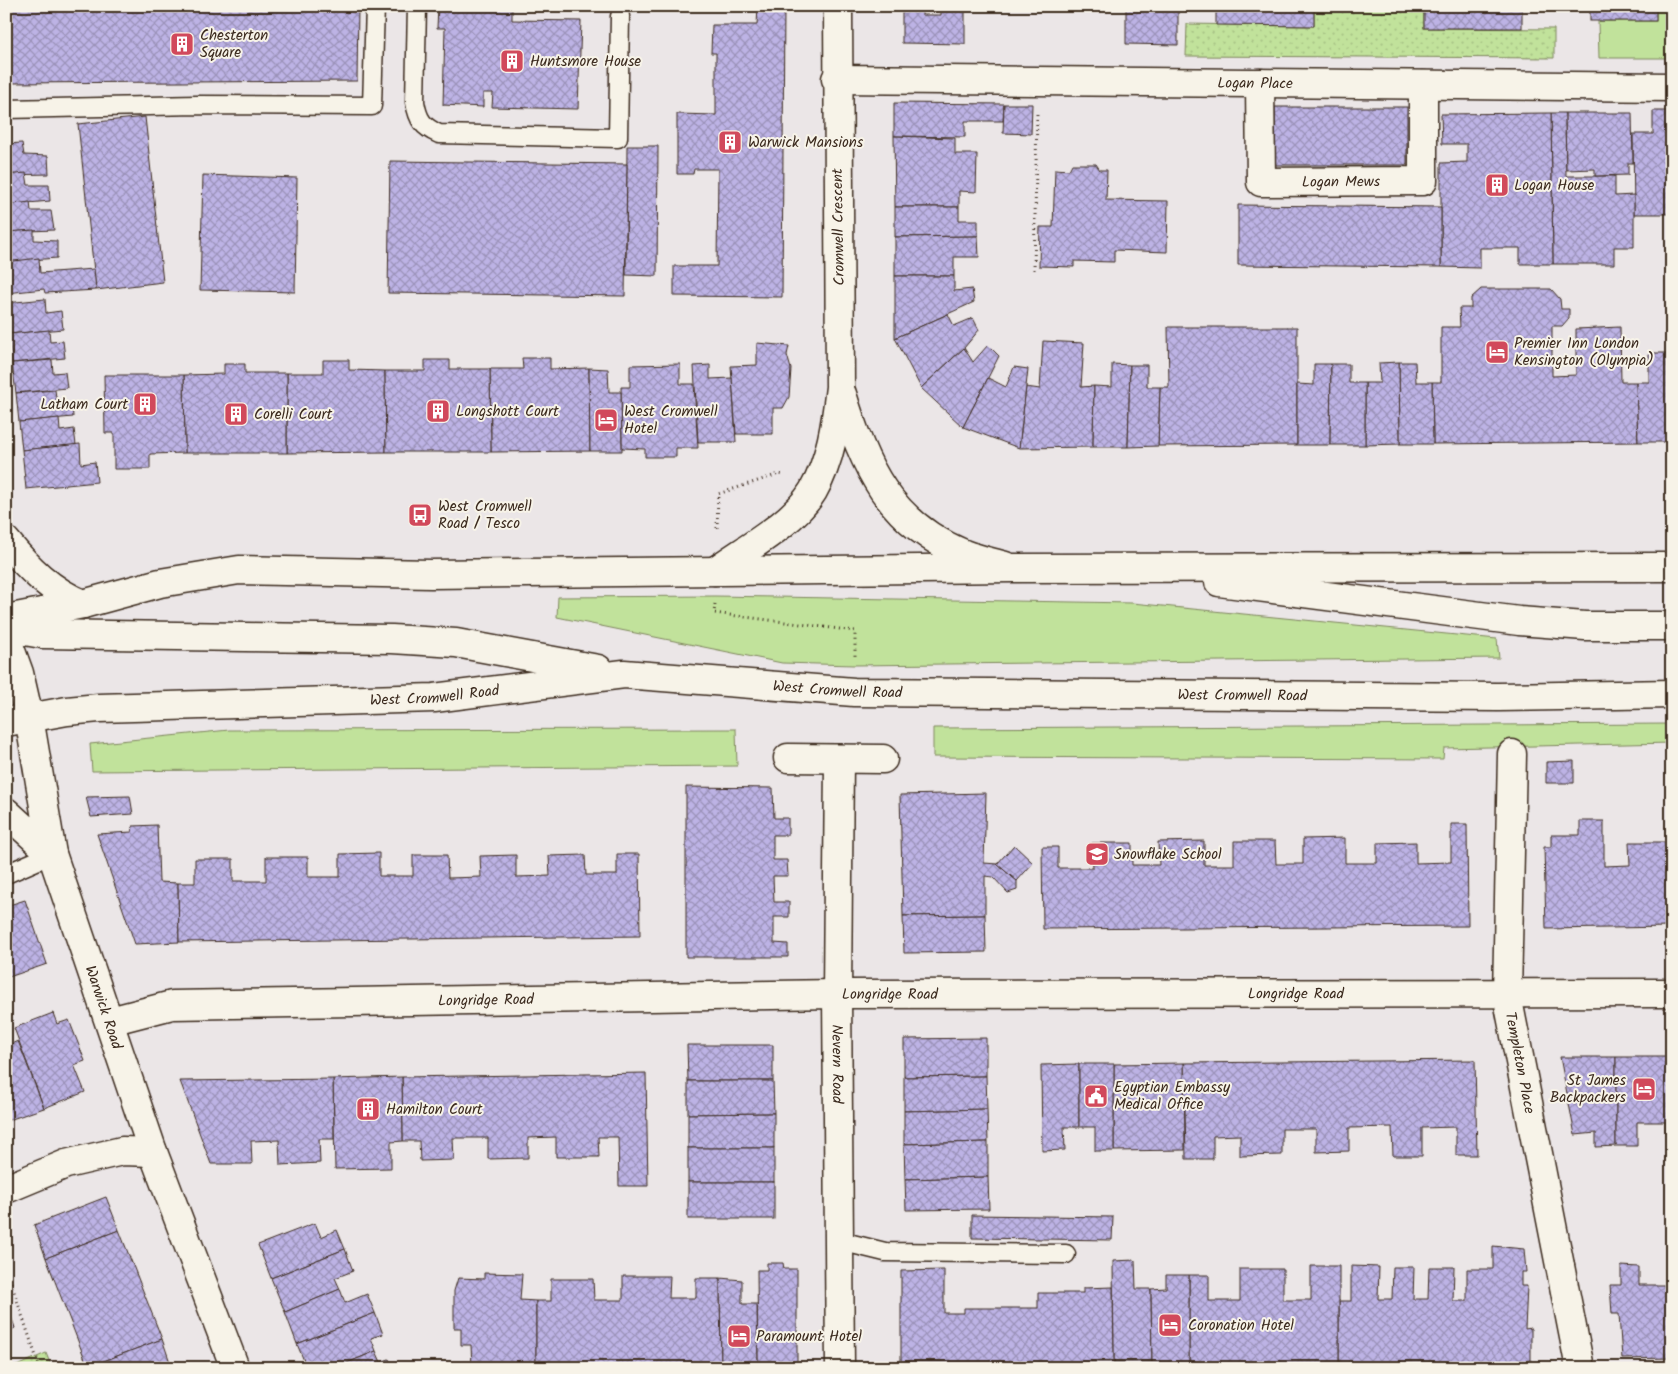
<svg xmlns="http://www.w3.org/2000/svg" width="1678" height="1374" viewBox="0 0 1678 1374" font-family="Kalam,sans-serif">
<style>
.grass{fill:#c1e29b;stroke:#7e865c}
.garden{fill:url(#garden-dots);stroke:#7e865c}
.building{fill:url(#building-cross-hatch);stroke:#3b2a1e}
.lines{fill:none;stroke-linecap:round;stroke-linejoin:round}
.lane-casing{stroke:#3b2a1e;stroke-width:21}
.street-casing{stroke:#3b2a1e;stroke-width:31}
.highway-casing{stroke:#3b2a1e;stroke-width:31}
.path{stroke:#3b2a1e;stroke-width:3;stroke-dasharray:1 4;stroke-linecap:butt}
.lane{stroke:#f7f3e8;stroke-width:18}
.street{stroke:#f7f3e8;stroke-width:28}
.highway{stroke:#f7f3e8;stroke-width:28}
.labels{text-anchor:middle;stroke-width:4;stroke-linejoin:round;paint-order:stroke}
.poi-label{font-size:15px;fill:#3b2a1e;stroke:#f7f3e8;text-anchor:start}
.street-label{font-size:15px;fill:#3b2a1e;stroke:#f7f3e8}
</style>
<defs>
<pattern id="garden-dots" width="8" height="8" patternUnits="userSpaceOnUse" patternTransform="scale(1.25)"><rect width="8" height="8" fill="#c1e29b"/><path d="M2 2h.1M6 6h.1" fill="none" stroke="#a7c285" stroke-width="1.8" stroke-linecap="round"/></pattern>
<pattern id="building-cross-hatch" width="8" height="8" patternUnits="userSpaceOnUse" patternTransform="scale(1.25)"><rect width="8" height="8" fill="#bdb3e5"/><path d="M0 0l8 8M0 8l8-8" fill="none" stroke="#9b92b9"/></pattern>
</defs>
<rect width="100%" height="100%" fill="#ebe6e7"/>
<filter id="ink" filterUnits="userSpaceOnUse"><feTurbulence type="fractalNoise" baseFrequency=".02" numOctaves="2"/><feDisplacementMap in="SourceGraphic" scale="10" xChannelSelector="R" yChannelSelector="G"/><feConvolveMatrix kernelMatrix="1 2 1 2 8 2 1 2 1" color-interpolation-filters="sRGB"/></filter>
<g filter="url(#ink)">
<!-- grass -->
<g class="grass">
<polygon points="1656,6 1672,6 1672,58 1599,58 1598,21 1656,21"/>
<polygon points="715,596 1132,603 1497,639 1499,658 854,665 782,663 557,617 558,597"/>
<polygon points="1672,724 1672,743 1444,748 1443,759 933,757 933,728"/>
<polygon points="736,729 737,766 92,771 90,744 229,730"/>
</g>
<!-- garden -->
<g class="garden">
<polygon points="1314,6 1424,6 1424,28 1554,29 1554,58 1186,56 1187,24 1314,26"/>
<polygon points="46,1353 52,1368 12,1368"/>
</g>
<!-- building -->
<g class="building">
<polygon points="6,6 358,6 357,81 6,83"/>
<polygon points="438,6 516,6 512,7 512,20 581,21 578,109 492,107 493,93 483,93 483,107 443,105 445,28 437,28"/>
<polygon points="758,6 784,6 782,297 674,296 674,266 717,266 718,169 694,169 693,174 677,174 677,114 716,115 716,53 711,53 712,25 757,25"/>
<polygon points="902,6 922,6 922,15 941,15 941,6 965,6 965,44 902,43"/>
<polygon points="1126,6 1178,6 1178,45 1126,44"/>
<polygon points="1216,6 1314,6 1314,26 1216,25"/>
<rect x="1424" y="6" width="98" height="22"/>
<rect x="1590" y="6" width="66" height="15"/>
<polygon points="894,103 1004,104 1003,121 965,121 965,137 894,136"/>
<polygon points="1004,104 1032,104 1031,134 1003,133"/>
<rect x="1275" y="107" width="132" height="58"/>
<polygon points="1653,111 1672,111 1670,214 1634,214 1633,134 1653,134"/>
<polygon points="1551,113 1565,113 1566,176 1615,176 1615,196 1634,195 1634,247 1614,247 1614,264 1553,264"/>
<polygon points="1551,113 1553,264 1520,264 1520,248 1480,248 1480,268 1441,267 1441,163 1467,162 1467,144 1442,144 1441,114"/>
<polygon points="1565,113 1632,113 1633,163 1628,163 1628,175 1595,176 1595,169 1566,170"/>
<polygon points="145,117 163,282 96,290 78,124"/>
<polygon points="894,136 955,138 955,154 977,154 976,192 959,191 959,207 895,207"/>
<polygon points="22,143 24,155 48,156 49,174 6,175 6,144"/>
<polygon points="627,146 658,146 657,276 626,275"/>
<polygon points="390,161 627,164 625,296 388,293"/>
<polygon points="1072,164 1096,164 1100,170 1107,170 1106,200 1168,201 1167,252 1114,250 1114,262 1074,261 1074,267 1039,266 1040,227 1053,227 1055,169 1069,170"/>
<polygon points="26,173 28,185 49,185 50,201 6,205 6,175"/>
<polygon points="203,175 297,178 295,292 200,290"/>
<polygon points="30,202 31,211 51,211 54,230 6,232 6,205"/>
<polygon points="1238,205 1441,207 1441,267 1238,265"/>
<polygon points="895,207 959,207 959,220 978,220 978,236 895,237"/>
<polygon points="34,230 34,240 57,241 57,258 6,262 6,232"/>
<polygon points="978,236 979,257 954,257 954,276 895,276 895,237"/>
<polygon points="39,258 40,273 94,269 96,290 45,293 44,289 6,293 6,262"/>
<polygon points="895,276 954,276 954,291 972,289 974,302 895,338"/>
<polygon points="1481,289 1551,289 1560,299 1561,309 1569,309 1569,318 1562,326 1552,326 1552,376 1576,375 1576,329 1620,327 1621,382 1636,382 1638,442 1433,444 1432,382 1441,382 1441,327 1460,327 1459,308 1471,308 1471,298"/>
<polygon points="45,299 46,313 61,311 63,329 9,334 6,303"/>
<polygon points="948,314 954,326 973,318 979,330 964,348 921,388 895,338"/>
<polygon points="1168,327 1297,327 1297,445 1158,446 1160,387 1169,387"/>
<polygon points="49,330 50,342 63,341 65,358 12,363 9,334"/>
<polygon points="1043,341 1084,343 1081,387 1094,386 1093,447 1019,448 1026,387 1040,389"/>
<polygon points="757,343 789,346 787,355 791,369 789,397 783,408 773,408 773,434 736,434 731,366 757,365"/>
<polygon points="988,345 999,356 963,427 921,388 964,348 973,362"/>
<polygon points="1649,353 1667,353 1669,442 1638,442 1636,382 1649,382"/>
<polygon points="522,358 550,358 550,369 589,368 590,451 491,452 490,369 523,369"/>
<polygon points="52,360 53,373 65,372 67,388 16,393 12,363"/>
<polygon points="323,360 349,360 349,370 385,371 386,452 287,453 287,373 323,373"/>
<polygon points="425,360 450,360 450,369 490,369 491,452 386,452 385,371 425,371"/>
<polygon points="1399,362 1415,362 1416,382 1432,382 1433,444 1400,444"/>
<polygon points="1399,362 1400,444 1365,445 1365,383 1380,383 1379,363"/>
<polygon points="224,364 245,364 245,373 287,373 287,453 185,453 184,375 224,374"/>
<polygon points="680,364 680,384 694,384 698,448 676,448 676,457 645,457 645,449 622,448 621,387 630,387 630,365"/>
<polygon points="1112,364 1130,365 1128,447 1093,447 1094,386 1112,387"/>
<polygon points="1314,364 1331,364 1330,445 1297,445 1297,384 1314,385"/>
<polygon points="1331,364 1349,364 1349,383 1365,383 1365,445 1330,445"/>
<polygon points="1668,364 1672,364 1672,442 1669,442"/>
<polygon points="710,365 710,379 732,378 736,442 698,442 694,366"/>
<polygon points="1130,365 1147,365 1147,387 1160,387 1158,446 1128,447"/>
<polygon points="1014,367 1028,369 1019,448 963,427 988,378 1006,387"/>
<polygon points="589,368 608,369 609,392 621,392 622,451 590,451"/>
<polygon points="104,375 184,375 185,453 150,454 150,469 114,469 114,433 105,433"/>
<polygon points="55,390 57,405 72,403 73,417 19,422 16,393"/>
<polygon points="59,418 60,431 74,429 76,445 22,450 19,422"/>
<polygon points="80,444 81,464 95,462 97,482 26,489 22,450"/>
<polygon points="1574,761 1574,783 1546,783 1546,762"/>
<polygon points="686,787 773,788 774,818 788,818 788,835 773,835 773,860 787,860 788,876 773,876 774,902 789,902 789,917 774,917 774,943 788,944 788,957 686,957"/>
<polygon points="986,793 984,863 997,864 1017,881 1017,890 1008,893 993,877 985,876 985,915 903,916 900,795"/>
<polygon points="130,796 133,814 91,817 86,797"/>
<polygon points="1580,821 1604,821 1604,866 1630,865 1629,842 1669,842 1670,865 1672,865 1672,927 1546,929 1544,847 1551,847 1551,835 1580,835"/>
<polygon points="1451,824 1467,824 1468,926 1043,929 1042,847 1058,847 1058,868 1093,868 1092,843 1132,843 1132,865 1159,865 1158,842 1204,841 1204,865 1234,865 1234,841 1275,841 1276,864 1303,864 1303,839 1345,838 1345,863 1377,863 1377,843 1416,842 1416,863 1451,862"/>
<polygon points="157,825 159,882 178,883 179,942 135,944 97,834 132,832 133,826"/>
<polygon points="1014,845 1033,863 1017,881 997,864"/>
<polygon points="379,853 379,876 413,876 413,855 447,855 448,878 481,877 480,856 516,855 516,877 550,876 549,856 585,855 586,875 617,875 617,854 639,854 640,936 179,942 178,883 195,883 195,859 233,859 233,881 266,881 266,857 308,857 308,877 340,877 340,854"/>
<polygon points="25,900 47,964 6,978 6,906"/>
<polygon points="985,915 986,952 904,953 903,916"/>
<polygon points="53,1013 57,1024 69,1020 85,1061 74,1065 85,1092 44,1108 14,1028"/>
<polygon points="986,1038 986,1076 904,1077 904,1039"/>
<polygon points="18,1041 44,1108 6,1121 6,1046"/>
<polygon points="687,1045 773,1045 773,1081 688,1081"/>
<polygon points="1560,1057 1616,1057 1616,1146 1596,1147 1596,1133 1575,1135"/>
<polygon points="1616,1057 1672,1057 1672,1141 1666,1141 1666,1122 1637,1122 1637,1146 1616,1146"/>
<polygon points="1475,1060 1477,1155 1456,1155 1456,1127 1422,1128 1422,1156 1393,1156 1392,1127 1349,1128 1349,1151 1316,1152 1316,1129 1282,1129 1282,1155 1240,1156 1240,1135 1213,1136 1213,1159 1186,1159 1184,1063"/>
<polygon points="1184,1063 1185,1150 1114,1151 1114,1064"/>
<polygon points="1079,1064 1079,1127 1064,1127 1065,1150 1042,1151 1041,1065"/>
<polygon points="1079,1064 1114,1064 1114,1151 1095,1151 1095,1127 1079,1127"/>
<polygon points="646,1073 648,1186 619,1186 618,1137 598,1137 599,1157 556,1157 556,1137 528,1138 528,1158 488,1159 488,1138 453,1138 454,1160 420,1161 419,1141 403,1141 402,1077"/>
<polygon points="986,1076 987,1109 904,1111 904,1077"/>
<polygon points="402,1077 403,1141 391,1142 391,1168 335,1169 333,1079"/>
<polygon points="333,1079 334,1139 319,1139 320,1163 280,1165 279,1140 251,1141 252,1164 211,1164 180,1081"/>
<polygon points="688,1081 773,1081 774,1113 688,1114"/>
<polygon points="987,1109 988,1142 904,1144 904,1111"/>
<polygon points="774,1113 774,1148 688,1148 688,1114"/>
<polygon points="988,1142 988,1177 905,1179 904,1144"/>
<rect x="688" y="1148" width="86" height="34"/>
<polygon points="988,1177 989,1209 906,1210 905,1179"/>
<rect x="688" y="1182" width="86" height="37"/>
<polygon points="106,1197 119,1230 46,1258 34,1225"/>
<polygon points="972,1215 1113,1217 1112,1240 972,1238"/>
<polygon points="315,1223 321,1237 337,1230 345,1249 271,1278 258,1245"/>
<polygon points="119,1230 162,1339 88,1367 46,1258"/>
<polygon points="1493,1246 1524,1249 1526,1272 1521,1272 1521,1286 1527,1286 1525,1329 1531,1328 1531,1361 1339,1363 1339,1301 1351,1301 1351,1266 1379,1267 1378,1299 1392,1299 1393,1267 1414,1267 1413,1299 1428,1299 1429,1267 1454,1267 1453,1301 1467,1301 1467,1269 1493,1269"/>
<polygon points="345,1249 353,1271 335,1278 340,1289 285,1312 271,1278"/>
<polygon points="1135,1260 1136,1289 1151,1289 1152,1362 1114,1362 1113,1261"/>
<polygon points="767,1263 783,1263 784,1269 797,1269 797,1368 758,1368 757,1270 767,1270"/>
<polygon points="1311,1266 1339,1266 1339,1363 1189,1363 1189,1275 1209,1275 1209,1301 1240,1301 1240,1269 1283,1269 1283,1300 1311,1300"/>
<polygon points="1621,1266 1639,1267 1639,1285 1672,1285 1672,1358 1622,1359 1619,1314 1612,1314 1610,1285 1621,1285"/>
<polygon points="944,1270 944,1313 964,1313 964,1308 1038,1308 1038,1293 1083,1293 1083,1288 1113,1287 1114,1362 901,1362 901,1271"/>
<polygon points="484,1273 522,1274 520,1300 536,1301 536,1368 472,1368 471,1345 461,1345 461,1328 454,1328 454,1291 458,1278 484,1279"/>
<polygon points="1166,1275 1189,1275 1189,1363 1152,1362 1151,1289 1166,1288"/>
<polygon points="623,1276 670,1276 669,1298 696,1298 696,1278 720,1278 721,1368 536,1368 536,1301 551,1301 551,1279 593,1279 594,1300 623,1300"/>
<polygon points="720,1278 742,1280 742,1304 757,1304 758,1368 721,1368"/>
<polygon points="340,1289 345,1303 367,1294 375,1313 297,1344 285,1312"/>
<polygon points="6,1301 15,1328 6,1333"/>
<polygon points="375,1313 383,1334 371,1338 376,1351 335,1368 307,1368 297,1344"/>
<polygon points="162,1339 172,1368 88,1367"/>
<polygon points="376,1351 381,1362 389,1359 393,1368 335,1368"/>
</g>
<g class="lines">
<!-- lane casing -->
<g class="lane-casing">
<g id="lane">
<path d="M417,6L415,102C418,120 423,127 439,134L618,138L620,16"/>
<polyline points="6,109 197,105 372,106 375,6"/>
<polyline points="6,874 52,854"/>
<polyline points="840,1241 885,1252 1066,1254"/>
</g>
</g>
<!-- street casing -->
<g class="street-casing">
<g id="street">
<path id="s1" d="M836,79L1672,87"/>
<path id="s2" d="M1260,83L1261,182L1423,181V85"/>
<path d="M842,394C864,467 889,523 964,554C977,559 991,562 1005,566"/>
<path d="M715,571C745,549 794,523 813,491C831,460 836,422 840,387L838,6"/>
<path id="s3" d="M1512,754L1507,995L1580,1368"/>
<polyline points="788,758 883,759"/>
<path id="s4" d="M839,759L837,994L840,1368"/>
<path id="s5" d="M110,1021L172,1005L837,994L1672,993"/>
<polyline points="6,1189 66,1164 122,1151 153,1152"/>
</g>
</g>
<!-- highway casing -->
<g class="highway-casing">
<g id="highway">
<path d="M6,541C28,568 51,591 83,604"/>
<polyline points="1219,582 1519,621 1585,626 1672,626"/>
<polyline points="6,619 83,604 160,583 239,570 431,574 1013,568 1672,567"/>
<polyline points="6,623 25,631 42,634 392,639 456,643 598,669"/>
<path id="s6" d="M6,637L19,673L29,717L52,854L153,1152L235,1368"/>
<path id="s7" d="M6,722L67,711L99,708L434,698L624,674L854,692L1498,697L1672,694"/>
<polyline points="6,812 52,854"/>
</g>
</g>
<!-- path -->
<g class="path">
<polyline points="1034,270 1037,114"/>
<polyline points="717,528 718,494 779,474 784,475"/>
<polyline points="715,604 714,613 855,631 855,659"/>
<polyline points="6,1268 40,1368"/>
</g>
<!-- lane -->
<use href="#lane" class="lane"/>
<!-- street -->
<use href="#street" class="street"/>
<!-- highway -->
<use href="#highway" class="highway"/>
</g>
</g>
<!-- icons -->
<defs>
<g id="building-square" transform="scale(1.25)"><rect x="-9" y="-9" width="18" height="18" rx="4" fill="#d1495b" stroke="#f7f3e8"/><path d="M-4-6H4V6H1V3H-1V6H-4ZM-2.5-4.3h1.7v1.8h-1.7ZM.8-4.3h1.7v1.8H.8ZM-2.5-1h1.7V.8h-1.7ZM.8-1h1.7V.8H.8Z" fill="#fff"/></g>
<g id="hotel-square" transform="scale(1.25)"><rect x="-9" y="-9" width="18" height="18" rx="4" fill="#d1495b" stroke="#f7f3e8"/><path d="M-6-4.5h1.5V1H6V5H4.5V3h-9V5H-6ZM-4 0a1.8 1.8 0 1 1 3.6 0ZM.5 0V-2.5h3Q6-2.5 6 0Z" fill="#fff"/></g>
<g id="bus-square" transform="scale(1.25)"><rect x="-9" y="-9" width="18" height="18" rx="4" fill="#d1495b" stroke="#f7f3e8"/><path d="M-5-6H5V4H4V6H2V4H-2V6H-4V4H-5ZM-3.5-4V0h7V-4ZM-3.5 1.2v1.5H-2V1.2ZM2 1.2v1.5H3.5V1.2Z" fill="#fff"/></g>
<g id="school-square" transform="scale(1.25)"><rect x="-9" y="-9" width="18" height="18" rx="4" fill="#d1495b" stroke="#f7f3e8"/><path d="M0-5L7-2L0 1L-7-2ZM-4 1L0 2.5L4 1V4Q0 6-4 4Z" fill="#fff"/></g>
<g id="civic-square" transform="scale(1.25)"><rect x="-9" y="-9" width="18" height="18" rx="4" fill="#d1495b" stroke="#f7f3e8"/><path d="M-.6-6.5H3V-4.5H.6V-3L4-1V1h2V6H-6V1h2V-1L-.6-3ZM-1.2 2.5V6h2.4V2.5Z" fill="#fff"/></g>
</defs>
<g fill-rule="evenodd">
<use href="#building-square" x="182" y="44"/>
<use href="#building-square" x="512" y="61"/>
<use href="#building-square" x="730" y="142"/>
<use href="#building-square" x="1497" y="185"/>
<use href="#hotel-square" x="1497" y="352"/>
<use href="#building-square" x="145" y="404"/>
<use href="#building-square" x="438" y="411"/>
<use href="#building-square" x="236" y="414"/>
<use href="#hotel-square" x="606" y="420"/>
<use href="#bus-square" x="420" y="515"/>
<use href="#school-square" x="1097" y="854"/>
<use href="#hotel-square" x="1644" y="1089"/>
<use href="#civic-square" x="1096" y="1096"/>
<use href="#building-square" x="368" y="1109"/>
<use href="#hotel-square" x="1170" y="1325"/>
<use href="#hotel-square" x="739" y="1336"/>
</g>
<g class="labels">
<!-- poi labels -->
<g class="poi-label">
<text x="200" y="40">Chesterton<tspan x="200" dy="17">Square</tspan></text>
<text x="530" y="66">Huntsmore House</text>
<text x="748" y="147">Warwick Mansions</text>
<text x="1514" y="190">Logan House</text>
<text x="1514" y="348">Premier Inn London<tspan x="1514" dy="17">Kensington (Olympia)</tspan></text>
<text x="128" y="409" text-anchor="end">Latham Court</text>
<text x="456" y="416">Longshott Court</text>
<text x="624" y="416">West Cromwell<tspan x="624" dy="17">Hotel</tspan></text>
<text x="254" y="419">Corelli Court</text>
<text x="438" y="511">West Cromwell<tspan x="438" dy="17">Road / Tesco</tspan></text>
<text x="1114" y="859">Snowflake School</text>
<text x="1626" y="1085" text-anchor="end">St James<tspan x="1626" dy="17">Backpackers</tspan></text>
<text x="1114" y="1092">Egyptian Embassy<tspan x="1114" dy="17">Medical Office</tspan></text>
<text x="386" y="1114">Hamilton Court</text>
<text x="1188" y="1330">Coronation Hotel</text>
<text x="756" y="1341">Paramount Hotel</text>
</g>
<!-- street labels -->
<g class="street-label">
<text dy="5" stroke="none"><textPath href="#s1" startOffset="419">Logan Place</textPath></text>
<text dy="5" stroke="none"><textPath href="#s2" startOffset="179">Logan Mews</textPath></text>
<text transform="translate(838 227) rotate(-91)" y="5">Cromwell Crescent</text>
<text dy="5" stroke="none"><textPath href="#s7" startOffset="835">West Cromwell Road</textPath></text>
<text dy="5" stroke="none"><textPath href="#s7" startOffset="430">West Cromwell Road</textPath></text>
<text dy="5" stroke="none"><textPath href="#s7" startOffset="1240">West Cromwell Road</textPath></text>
<text dy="5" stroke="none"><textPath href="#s5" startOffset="782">Longridge Road</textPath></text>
<text dy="5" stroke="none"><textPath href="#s5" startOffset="1188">Longridge Road</textPath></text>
<text dy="5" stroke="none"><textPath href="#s5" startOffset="378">Longridge Road</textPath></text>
<text dy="5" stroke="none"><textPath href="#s6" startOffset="384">Warwick Road</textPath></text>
<text dy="5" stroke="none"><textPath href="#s4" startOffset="305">Nevern Road</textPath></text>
<text dy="5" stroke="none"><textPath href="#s3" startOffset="310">Templeton Place</textPath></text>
</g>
</g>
<!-- margin -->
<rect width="1678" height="1374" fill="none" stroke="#f7f3e8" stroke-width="25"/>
<rect x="12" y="12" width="1653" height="1349" fill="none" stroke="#3b2a1e" stroke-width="2" filter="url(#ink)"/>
</svg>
